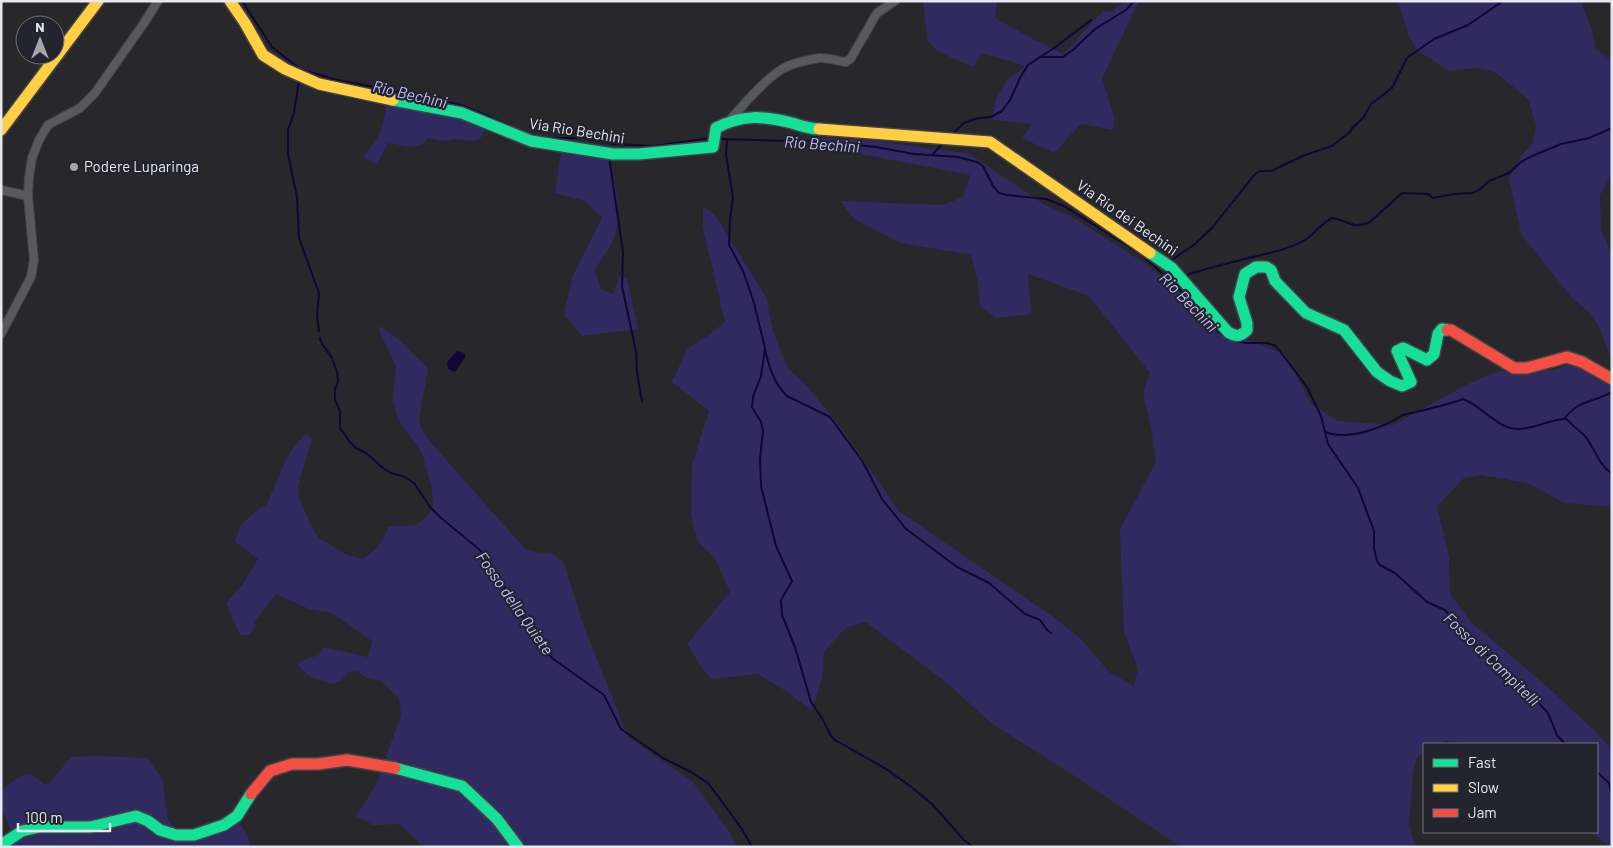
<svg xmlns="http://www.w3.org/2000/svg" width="1613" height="848" viewBox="0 0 1613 848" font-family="Barlow,sans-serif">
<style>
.green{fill:#312a60}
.water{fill:#120635}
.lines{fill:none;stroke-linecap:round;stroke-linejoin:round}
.stream{stroke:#120635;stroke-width:2}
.street-casing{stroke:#434349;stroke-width:10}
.fast-casing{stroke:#434349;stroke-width:14}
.slow-casing{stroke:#434349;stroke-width:14}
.jam-casing{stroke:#434349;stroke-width:14}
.street{stroke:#58595e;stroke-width:8}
.fast{stroke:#16e098;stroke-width:11}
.slow{stroke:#ffcf43;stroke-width:11}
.jam{stroke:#f24e42;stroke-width:11}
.poi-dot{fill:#a4a4ab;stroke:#24242f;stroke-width:2}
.labels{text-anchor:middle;stroke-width:4.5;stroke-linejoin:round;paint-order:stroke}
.street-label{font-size:15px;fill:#e7e7ef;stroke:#24242f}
.poi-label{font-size:15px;fill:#e7e7ef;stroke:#24242f;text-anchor:start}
.water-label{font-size:16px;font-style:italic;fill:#bfbefd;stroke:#24242f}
</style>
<rect width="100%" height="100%" fill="#27272c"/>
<!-- green -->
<g class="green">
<polygon points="923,1 997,1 995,18 1031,38 1063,54 1103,11 1112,12 1126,1 1139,1 1102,78 1115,119 1113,130 1081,124 1054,153 1022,138 1033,124 992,120 996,98 1007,80 1026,66 982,53 973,67 937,51 928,41"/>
<polygon points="1398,1 1581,1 1593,34 1595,48 1612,61 1612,174 1600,195 1601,229 1612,257 1612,358 1609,355 1600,328 1590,313 1572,298 1521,234 1509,177 1521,156 1533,143 1536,125 1528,99 1495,72 1476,68 1449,71 1417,50 1409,36"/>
<path d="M386,103L458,114L486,127L480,139L470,141L455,139L445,141L427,138L423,144L410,147L388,143L377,164L363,157C379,138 384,128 386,103Z"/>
<polygon points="821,138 870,140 970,154 1045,205 1073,217 1146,264 1201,312 1242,338 1285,354 1311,404 1338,421 1393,425 1470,383 1499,371 1526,369 1551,371 1575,362 1612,382 1612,507 1565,503 1527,483 1481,475 1464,478 1437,506 1449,557 1450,594 1472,623 1551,690 1596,732 1612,750 1612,847 1589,832 1597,832 1597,744 1471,744 1446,741 1440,744 1424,744 1424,753 1417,757 1413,774 1409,823 1415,847 1181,847 1070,773 991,723 946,682 866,622 846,628 824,651 822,678 812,711 786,691 758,674 711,679 700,665 687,644 730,592 715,558 698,542 691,515 692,465 709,411 672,382 687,349 707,336 725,322 703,228 703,206 715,215 766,297 773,331 787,367 808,387 844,432 899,511 1052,616 1081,639 1109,672 1134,686 1138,669 1124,632 1120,529 1156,462 1151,427 1143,392 1150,373 1089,296 1028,274 1031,314 996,318 980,306 978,283 971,255 901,243 854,219 840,201 943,205 963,197 970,175 825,147"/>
<path d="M561,152L610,158C615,187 625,219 610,246C606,254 600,261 595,269L601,290L614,294L619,276L627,278L638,329L582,336L564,315L573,275L602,218L585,201L555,193Z"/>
<path d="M381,326L398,339L428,368L419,420L422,430L433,445L526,550L540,554L552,553L564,563L584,627L628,737L693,782L730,833L737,847H423L400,824L373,825L356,816L376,785L401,715L399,698L381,681L369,679L356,671L349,672L341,681L331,684L309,676L297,664L306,659L319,655L323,647L368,657L372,641L332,613L309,609L276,594L255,621L254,629L250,635H240L226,603L243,584L258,559L235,542L240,526L251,515L267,504L285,461L294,447L306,433L312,439L298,486L299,497L312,528L319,538L347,555L363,559C375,551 385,541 388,526C412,526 419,529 433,507L432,489L422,453L398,419L393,401L396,367L379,330Z"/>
<path d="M98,756L147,758L162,778L168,820L178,831L211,826L221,819L233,816C240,825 250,834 250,847H3L13,839L8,822L1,810V791C11,782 18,775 31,774L45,785L50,783L71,757Z"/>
</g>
<!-- water -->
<polygon class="water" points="457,351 464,353 466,356 455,372 448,369 447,362"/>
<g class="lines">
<!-- stream -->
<g class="stream">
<polyline points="242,1 272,47 300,69 333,79 425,97 464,106 524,132"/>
<polyline points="1040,57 1063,57 1074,49 1095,29 1126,10 1134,1"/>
<polyline points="299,80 294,113 288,130 288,154 297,197 299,238 319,293 317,316 319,331"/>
<polyline points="952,134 964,123 978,118 991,117 1002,111 1010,100 1020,78 1028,65 1054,48 1091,20"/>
<polyline points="531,135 548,138 585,138 614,144 654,146 710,138"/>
<polyline points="719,139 828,142 876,147 914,154 958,157 977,162 983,166 993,186 999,193 1007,195 1046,199 1064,206 1142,255 1193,302 1206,315 1218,332 1230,339"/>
<polyline points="727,140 726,155 733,197 730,220 729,245 743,271 754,303 765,348 761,376 753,397 752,407 761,422 763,431 760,459 761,486 776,546 792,581 781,600 782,615 795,647 811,702 822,718 831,736 835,740 886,769 910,786 932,804 964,840 973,847"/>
<polyline points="933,154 945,141"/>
<polyline points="609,157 623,252 622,286 636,352 637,373 642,402"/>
<polyline points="1169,262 1195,244 1212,228 1255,174 1260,171 1271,171 1305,155 1332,146 1350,132 1352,128 1363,118 1371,104 1392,88 1407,58 1434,39 1468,25 1503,1"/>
<path d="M1185,277L1189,274C1210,268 1231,262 1253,257C1270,253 1290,249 1305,240C1315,234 1321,223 1332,218C1348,220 1352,230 1370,222L1402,193L1428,194L1433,198L1454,194L1472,193L1479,190L1489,181L1509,173L1521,162L1532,156L1561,144L1589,138L1612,128"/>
<polyline points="320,338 321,342 332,358 337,372 338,382 335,389 335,400 340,411 340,428 349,441 356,448 366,453 383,468 391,473 405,477 414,483 430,507 441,518 480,550 492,566 534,636 552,658 604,695 621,729 663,758 691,772 708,783 742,829 752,847"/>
<polyline points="1237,341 1246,343 1267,343 1276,346 1307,387 1321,416 1328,444 1358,488 1374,531 1374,548 1377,561 1380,565 1395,573 1427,602 1445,610 1455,622 1465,629 1473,644 1491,658 1507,673 1516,679 1548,713 1557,735 1565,744"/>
<path d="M765,350C769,366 774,384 787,396L830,417L863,462L882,499L906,529L957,567L989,583L1025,614L1040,620L1047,630L1051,633"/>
<path d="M1563,419H1567C1572,426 1579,430 1584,435C1595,447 1596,462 1612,474"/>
<path d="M1325,432C1345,440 1371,431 1389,423C1395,420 1400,415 1407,414C1425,410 1444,406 1463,399C1481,405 1497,429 1518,429C1534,429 1548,420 1564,419C1578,400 1592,403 1612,392"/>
<polyline points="1597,772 1609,783 1612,795"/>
</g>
<!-- street casing -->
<g class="street-casing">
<g id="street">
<path d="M729,121C742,106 765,79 782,69C792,63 807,60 819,58C828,57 837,61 846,62L851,58L877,13L895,1"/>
<polyline points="1,190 28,196"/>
<polyline points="1,334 31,277 34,260 28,196 29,177 32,158 39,140 48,125 80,108 95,93 144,23 158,1"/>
</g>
</g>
<!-- fast casing -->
<g class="fast-casing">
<g id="fast">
<path d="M393,100L462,113L531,141L613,154H639L713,147L716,128C743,114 764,116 792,123C801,126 810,129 819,129"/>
<path d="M1150,253L1172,268L1228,332C1236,337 1240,337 1247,330V323L1239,297L1245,274L1256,267H1266L1271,270L1275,281L1306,313L1344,330L1377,372L1390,381L1402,386L1411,382L1397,351L1403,348L1427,360L1434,354L1438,334L1442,329L1447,330"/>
<polyline points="395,768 462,786 497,819 518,847"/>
<polyline points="1,845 22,831 40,827 90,827 136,816 148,821 160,830 176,835 194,835 224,825 237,816 251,794"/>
</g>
</g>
<!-- slow casing -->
<g class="slow-casing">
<g id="slow">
<polyline points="230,1 245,23 263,55 285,69 319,84 393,100"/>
<polyline points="819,129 990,142 1150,253"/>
<polyline points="1,130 98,1"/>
</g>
</g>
<!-- jam casing -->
<g class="jam-casing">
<g id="jam">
<polyline points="1447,330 1451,330 1514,368 1527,368 1567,357 1582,362 1612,379"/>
<polyline points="251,794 270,771 292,764 318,764 347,760 395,768"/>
</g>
</g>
<!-- street -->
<use href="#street" class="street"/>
<!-- fast -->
<use href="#fast" class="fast"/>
<!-- slow -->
<use href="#slow" class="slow"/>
<!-- jam -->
<use href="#jam" class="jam"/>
</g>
<!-- markers -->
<circle class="poi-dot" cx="74" cy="167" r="5"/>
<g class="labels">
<!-- street labels -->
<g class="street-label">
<text transform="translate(577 131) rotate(9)" y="5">Via Rio Bechini</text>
<text transform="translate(1127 218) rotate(35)" y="5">Via Rio dei Bechini</text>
</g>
<!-- poi labels -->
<g class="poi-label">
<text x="84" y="172">Podere Luparinga</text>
</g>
<!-- water labels -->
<g class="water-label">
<text transform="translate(410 94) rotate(13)" y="6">Rio Bechini</text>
<text transform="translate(822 144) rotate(4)" y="6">Rio Bechini</text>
<text transform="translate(1189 302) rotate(46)" y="6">Rio Bechini</text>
<text transform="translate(515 603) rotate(55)" y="6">Fosso della Quiete</text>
<text transform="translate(1492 659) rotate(44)" y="6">Fosso di Campitelli</text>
</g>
</g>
<!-- border -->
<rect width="1613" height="848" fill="none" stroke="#e7e7ef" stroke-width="5"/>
<!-- legend -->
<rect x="1423" y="743" width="175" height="90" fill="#24242f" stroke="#72727c"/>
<rect x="1433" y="759" width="25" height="8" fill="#16e098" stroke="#72727c"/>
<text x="1468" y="768" font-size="15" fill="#e7e7ef">Fast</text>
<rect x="1433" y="784" width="25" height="8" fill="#ffcf43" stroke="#72727c"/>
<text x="1468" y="793" font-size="15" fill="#e7e7ef">Slow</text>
<rect x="1433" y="809" width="25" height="8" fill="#f24e42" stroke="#72727c"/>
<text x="1468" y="818" font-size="15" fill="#e7e7ef">Jam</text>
<!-- north arrow -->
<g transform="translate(40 40)"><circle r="24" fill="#24242f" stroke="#72727c"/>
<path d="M0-4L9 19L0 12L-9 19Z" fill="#a4a4ab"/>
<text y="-8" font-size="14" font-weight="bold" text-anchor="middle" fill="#e7e7ef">N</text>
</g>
<!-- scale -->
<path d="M18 823v8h92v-8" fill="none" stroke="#e7e7ef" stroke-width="2.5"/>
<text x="25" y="823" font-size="15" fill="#e7e7ef" stroke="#24242f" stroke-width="4" paint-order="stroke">100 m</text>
</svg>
